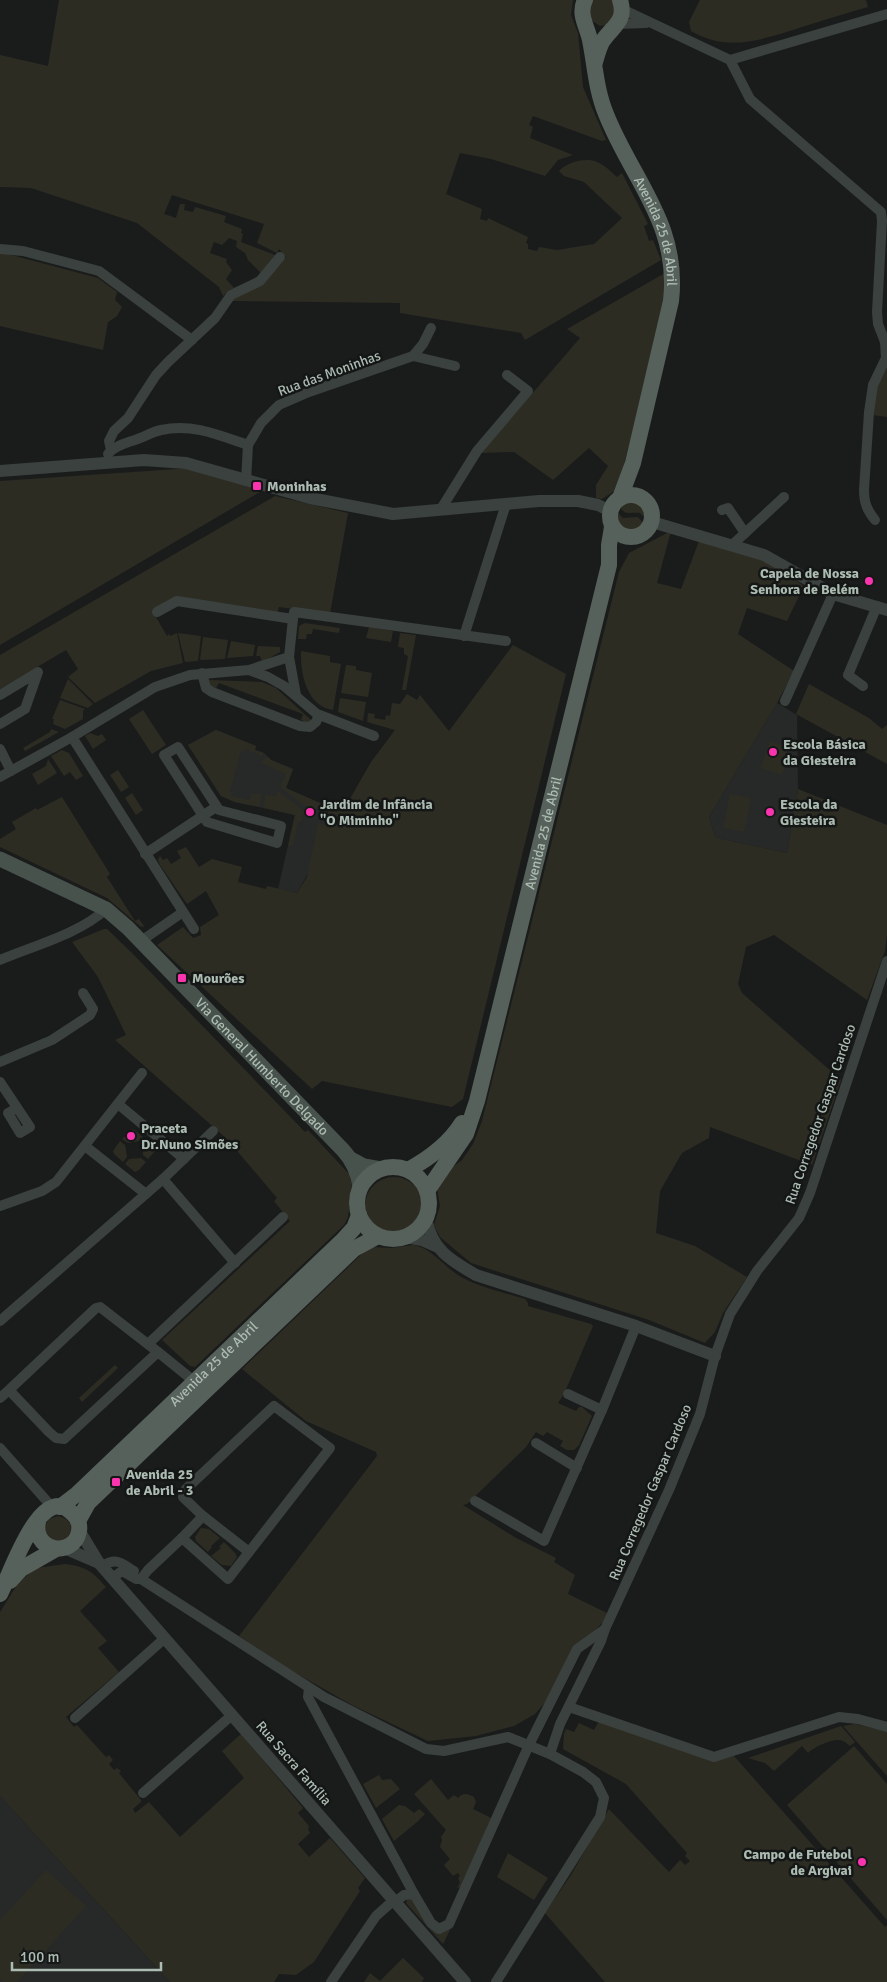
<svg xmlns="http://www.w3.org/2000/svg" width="887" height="1982" viewBox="0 0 887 1982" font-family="Signika,sans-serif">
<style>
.built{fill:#262928}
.green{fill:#2d2c23}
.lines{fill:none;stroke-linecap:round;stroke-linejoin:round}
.minor{stroke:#3a413e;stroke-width:10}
.tertiary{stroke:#3a413e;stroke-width:12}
.secondary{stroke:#48524d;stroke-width:15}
.primary{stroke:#56615b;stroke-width:16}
.poi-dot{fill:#fa34af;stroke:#151717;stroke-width:2}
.labels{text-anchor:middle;stroke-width:5;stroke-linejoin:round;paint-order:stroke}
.street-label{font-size:14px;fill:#acbcb2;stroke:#151717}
.poi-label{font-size:14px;font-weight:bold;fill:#acbcb2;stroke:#151717;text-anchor:start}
</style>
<rect width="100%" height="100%" fill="#1a1c1c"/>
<!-- built -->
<g class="built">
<polygon points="777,703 797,715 798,789 787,853 717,838 715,836 709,817"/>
<polygon points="216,730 256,746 255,750 264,753 271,760 293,769 286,788 342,813 297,893 278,889 295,815 235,802 221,796 188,745"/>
<polygon points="0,1796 170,1982 0,1982"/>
</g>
<!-- green -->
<g class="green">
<path d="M59,0H573L571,15L578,33L583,87L606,140L602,141L533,116L529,125L533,127L530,138L573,155L558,160L545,176L491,159L460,153L446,194L482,209L480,219L487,221L488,218L528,237L526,243L528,244V249L537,251L539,247L557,250L594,244L622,218L584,182L564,176L559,171C567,162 586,157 597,162C605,165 611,172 617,177L622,173L648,224L644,226L649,241L653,240L661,260L525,340L521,333L400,313V303L231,301L279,266L286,257L279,249L277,253L257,243L264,224L172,195L164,214L176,218L180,204H185L184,210L193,212L195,207L226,216L224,222L242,229L241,233L243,234L241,242L275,255V259L261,273L248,260L245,253L236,247L237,241L229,238L222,245L214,242L210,253L227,259L226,262L232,270L226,279L234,288L229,290L223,296L219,287L137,223L31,188L0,187V55L48,66Z"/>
<polygon points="592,0 612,0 617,9 608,25 600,26 591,20 588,6"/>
<path d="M700,0H866L868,7C846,13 824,20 802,27C764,39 728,53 691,31L689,22Z"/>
<polygon points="0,252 98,278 117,292 115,300 122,307 117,316 108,322 103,350 0,326"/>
<polygon points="665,273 664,299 634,427 620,479 616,490 602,499 596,498 596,485 608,466 589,448 553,480 514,452 481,453 580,338 567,329"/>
<polygon points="887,368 887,417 873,415 877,386"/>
<polygon points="192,468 263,490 0,645 0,481"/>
<polygon points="275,496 348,513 330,614 279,607 277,614 175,597 152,610 167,636 169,634 170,636 177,633 183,663 151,671 95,703 68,677 78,669 66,650 0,689 0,655"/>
<path d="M630,500L636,502L643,507L646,519L640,513C631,512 625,516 620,507Z"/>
<path d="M617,512L623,518L638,517L644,524L634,530C623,530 616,523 617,512Z"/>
<polygon points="671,531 657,583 681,589 699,541 763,558 804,586 787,621 747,608 738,634 794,671 777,703 709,817 715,836 717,838 787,853 798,789 887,825 887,935 885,951 867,1000 774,935 746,947 738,984 742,993 841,1080 812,1165 710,1127 709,1138 682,1153 660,1191 656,1233 695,1246 747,1277 723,1313 715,1332 705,1343 649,1320 471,1263 440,1237 434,1225 440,1206 437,1188 450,1169 462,1160 473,1144 482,1121 619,572 629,553"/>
<polygon points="305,623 340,628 339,633 313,629 312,634 307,634 306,639 298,639 299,626"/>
<polygon points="369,627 393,631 391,642 366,638"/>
<polygon points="178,633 201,636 198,661 185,662"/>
<polygon points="400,633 416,635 406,690 402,690 408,656 404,654 404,648 398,647"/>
<polygon points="203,637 228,640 225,659 200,660"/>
<polygon points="231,641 255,645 253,656 227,658"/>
<polygon points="513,645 566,674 463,1099 452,1107 322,1081 312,1089 157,945 183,927 193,938 201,935 200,927 219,915 206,891 187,904 160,865 158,860 160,856 163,860 167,858 171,864 181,858 177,851 186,847 199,867 212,859 242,867 238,882 266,889 267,886 297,893 307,877 318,823 326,825 328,814 321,813 322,810 305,806 280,787 286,774 261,763 267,756 271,760 293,769 286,788 338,811 342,803 347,804 371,762 395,730 367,722 368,713 375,714 374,718 385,720 386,715 390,716 392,703 400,704 407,694 417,700 420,695 449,731"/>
<polygon points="258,646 280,647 280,652 262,662 260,656 256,656"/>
<path d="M301,651L330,656V662L341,664L333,710C307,707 300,673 301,651Z"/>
<polygon points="346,665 356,666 356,670 372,673 368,697 341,693"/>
<polygon points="68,679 93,704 88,708 60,698"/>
<polygon points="209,680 262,682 276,688 311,720 308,723 301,720 303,714 219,683 216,688 208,684"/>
<polygon points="809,684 869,718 882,729 887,725 887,764 796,714"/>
<polygon points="340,698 366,702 363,721 338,712"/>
<polygon points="60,700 85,709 83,711 83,719 65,729 53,724 54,719 52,719"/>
<polygon points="143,710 166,745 152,754 129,719"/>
<polygon points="51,729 59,732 25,751 23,748 50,732"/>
<polygon points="216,730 256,746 255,750 264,753 259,758 260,755 245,749 243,752 241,751 230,792 232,792 231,796 249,800 251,794 261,794 260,807 235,802 221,796 188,745"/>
<polygon points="90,733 98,736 102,734 106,740 93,749 85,736"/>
<polygon points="770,741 791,748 782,775 761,768"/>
<polygon points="62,750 69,753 83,776 76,780 70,772 64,776 51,756"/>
<polygon points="48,759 57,773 38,785 32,774 46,766"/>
<polygon points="118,770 129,787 121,792 110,775"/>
<polygon points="278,791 304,811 301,822 298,822 293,846 288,845 295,815 264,808 265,795 276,796"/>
<polygon points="132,793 143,810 136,815 125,798"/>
<polygon points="730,794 751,798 744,832 723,828"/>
<polygon points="62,797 110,874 107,877 135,921 139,919 144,926 143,927 140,926 107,898 0,847 0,839 16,829 12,822 36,808 37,810"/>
<polygon points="104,929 107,929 133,954 305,1132 308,1130 350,1175 352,1188 348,1217 344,1225 195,1367 190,1366 162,1340 290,1221 274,1201 277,1198 227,1139 115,1040 126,1035 98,977 72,942"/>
<polygon points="133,1129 143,1137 139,1141 128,1143 122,1139"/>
<polygon points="146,1139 154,1146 156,1150 148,1159 143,1155 142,1144"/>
<polygon points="120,1141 125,1145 127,1157 123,1162 114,1154 113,1151"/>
<polygon points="141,1158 146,1162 139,1170 135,1172 125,1164 129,1159"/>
<circle cx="394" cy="1206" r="29"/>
<path d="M413,1245C432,1247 446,1270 465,1279C483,1288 505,1293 525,1299L528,1303V1306L591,1324L593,1326L564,1394L558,1403L576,1411L579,1407H582L592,1416L579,1445L574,1450H567L560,1446L563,1441L547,1432L543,1436L536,1432L526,1447L467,1504L463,1505L516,1538L556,1558L554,1562L575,1575L568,1594L607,1613L604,1621L594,1631L573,1646L547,1700L535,1714L514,1726L476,1736L428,1741L352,1705L280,1664L239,1636L377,1456L376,1452L306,1421L242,1369L367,1249L374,1247L391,1248Z"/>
<polygon points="115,1365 118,1368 82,1402 79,1398"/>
<path d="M58,1516C74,1520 74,1531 64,1542L48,1540L44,1527L49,1519Z"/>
<polygon points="201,1528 209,1529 220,1538 211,1546 212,1547 208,1552 196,1541 195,1537"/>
<polygon points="224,1542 235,1553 237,1557 231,1566 222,1565 211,1556 221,1548 219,1547"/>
<path d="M65,1564C87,1567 92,1571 106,1587L80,1611L107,1641L98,1648L119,1672L66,1717L74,1727L77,1725L106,1757L109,1755L113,1760L109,1764L114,1770L117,1768L121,1771L119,1773L141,1800V1802L133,1809L135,1813L149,1802L180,1837L244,1778L222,1751L241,1734L303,1808L298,1813L309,1826L308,1829L310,1833L298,1844L309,1857L330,1838L365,1878L358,1888L360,1891L314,1962L296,1975L279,1974L274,1982H170L0,1796V1612L17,1585L25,1577L37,1568Z"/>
<polygon points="599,1721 714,1761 734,1756 885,1927 887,1925 887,1982 605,1982 545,1913 571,1875 609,1809 669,1872 680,1860 685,1865 690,1861 685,1856 687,1853 626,1784 563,1749 564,1734 566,1729 574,1732 579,1723 594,1730"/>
<polygon points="855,1724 887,1731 887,1776 843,1726"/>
<path d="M841,1726L855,1742L850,1746C848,1745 846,1742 843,1741C835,1737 814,1747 808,1753L802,1746L774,1771L765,1763L748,1758Z"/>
<polygon points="854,1746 887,1784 887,1920 787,1805"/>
<polygon points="379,1775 382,1780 391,1779 400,1789 376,1808 363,1784"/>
<path d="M431,1779L448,1800L454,1795L458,1798C464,1792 467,1794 474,1797L476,1802L473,1809L491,1818L461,1887L457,1888L460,1883L458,1878L460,1876L458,1873L453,1876L444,1865L450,1859L440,1847L442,1840L441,1837L446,1830L414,1794Z"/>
<polygon points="399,1805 405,1806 414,1813 419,1809 425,1814 417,1822 394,1841 382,1819"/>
<polygon points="508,1853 548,1878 534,1900 497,1877"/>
<polygon points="46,1870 86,1906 17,1982 3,1982 0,1979 0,1920"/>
<polygon points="412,1898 421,1913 450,1930 443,1944 406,1903 407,1901 406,1899"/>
<polygon points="403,1958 424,1978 422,1982 364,1982 370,1973 380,1981"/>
</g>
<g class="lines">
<!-- minor -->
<g class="minor">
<path d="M622,9L730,60L750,99L881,212L882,221L877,312L878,324L885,342L886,358L873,385L869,412L864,490C864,503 867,510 875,520"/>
<polyline points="618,24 646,23"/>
<polyline points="730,60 887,14"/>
<polyline points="0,249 23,251 99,271 192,340"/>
<polyline points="413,356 455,366"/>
<polyline points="111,450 109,441 114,431 128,418 156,375 168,362 215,318 231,295 260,281 280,257"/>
<path d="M108,454C114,446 126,443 135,440C144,437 152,432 161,430C192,423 219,435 248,445"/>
<polyline points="246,481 248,445 261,423 279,405 309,392 413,356 423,344 431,328"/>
<polyline points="441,509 477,451 528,391 507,375"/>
<polyline points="722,510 728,508 745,533"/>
<polyline points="731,546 784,497"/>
<polyline points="293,619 294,612 506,641"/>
<polyline points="464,636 506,504"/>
<polyline points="289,657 296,695"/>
<polyline points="249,670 268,677 284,686 317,714 374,736"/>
<polyline points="202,673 206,688 212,692 300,726 310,727 316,722 319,715"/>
<polyline points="863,686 848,675 877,606"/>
<polyline points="0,695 38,672 25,709 0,724"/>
<polyline points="785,701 833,594"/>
<polyline points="72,737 194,929"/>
<polygon points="178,747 219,810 281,826 277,843 207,822 164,755"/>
<polyline points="0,749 11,771"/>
<polyline points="0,777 72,737 155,687 190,675 249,670 289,657 293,619 177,601 157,612"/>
<polyline points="145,854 216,807"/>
<polyline points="141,941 183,912"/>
<path d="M0,960C33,946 81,933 106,909"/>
<polyline points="0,1062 52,1040 90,1015 93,1009 83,993"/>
<polyline points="0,1082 30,1127 20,1133 8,1113 17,1108"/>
<polyline points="118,1104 184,1159"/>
<polyline points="85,1146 146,1194"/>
<polyline points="163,1179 235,1263"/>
<polyline points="0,1206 42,1191 56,1182 142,1073"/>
<polyline points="0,1321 163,1179 213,1131"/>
<polyline points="148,1344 283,1217"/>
<polyline points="158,1352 195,1382"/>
<polyline points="568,1394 602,1410"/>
<polyline points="0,1398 9,1390 96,1308 100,1307 158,1352 64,1439 56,1438 49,1432 9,1390"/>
<polyline points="536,1443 577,1468"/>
<polyline points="0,1448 52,1507"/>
<polyline points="475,1501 544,1541 602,1410 636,1326"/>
<polyline points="182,1538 203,1516"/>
<path d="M102,1566C117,1557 121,1563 134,1571"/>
<polyline points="112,1578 122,1571 136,1579 141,1579 324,1697 426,1749 444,1751 508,1737 550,1754 583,1772 596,1782 604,1798 600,1817 496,1982"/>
<polyline points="141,1579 148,1570 182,1538 228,1579 330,1448 274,1406 185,1490 183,1497 203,1516 249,1552"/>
<polyline points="309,1688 308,1697 414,1894"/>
<polyline points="569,1707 714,1757 839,1717 858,1719 887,1727"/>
<polyline points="75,1718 165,1638"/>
<polyline points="550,1754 560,1724 601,1641 605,1629"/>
<polyline points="143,1793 232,1715"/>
<polyline points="395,1902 404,1895 414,1894 431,1923 439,1929 449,1924 529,1745 577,1649 605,1629 669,1490 700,1414 715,1356 730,1314 757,1271 799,1218 810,1193 887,961"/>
<polyline points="331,1982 376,1916 394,1900"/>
</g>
<!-- tertiary -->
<g class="tertiary">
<polyline points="0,471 144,460 186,463 310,498 393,514 539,501 578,501 598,505 610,511"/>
<polyline points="652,522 764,555 833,594 887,610"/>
<path d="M426,1218C432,1250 450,1260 476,1275L636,1326L715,1356"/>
<polyline points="405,1237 422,1240 438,1247"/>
<polyline points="79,1530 99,1563 465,1982"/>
<polyline points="64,1548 99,1563"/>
</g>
<!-- secondary -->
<g class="secondary">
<path id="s1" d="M0,859L106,909L128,928L343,1150C353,1161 358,1172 360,1187"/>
<polyline points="351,1159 364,1166 381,1169"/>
</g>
<!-- primary -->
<g class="primary">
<path id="s2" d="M585,0C578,14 587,26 590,40C595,65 596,90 606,114C632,180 680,224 671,301L633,463L620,498"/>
<path d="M595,62C597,55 599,48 602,42C612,26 627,22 620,0"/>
<circle cx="631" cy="516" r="21"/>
<circle cx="393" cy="1203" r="36"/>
<path d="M408,1170C430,1158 449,1144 462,1123"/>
<path id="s3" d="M427,1191L466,1134L477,1101L609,565V545L612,527"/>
<path id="s4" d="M60,1507L77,1494L344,1239L354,1228L359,1215"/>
<polyline points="78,1521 88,1503 354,1249 378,1236"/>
<polyline points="10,1581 21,1569 56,1549"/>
<path d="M0,1594C10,1576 41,1478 73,1514C78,1518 80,1525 79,1531C74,1560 28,1551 39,1518"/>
</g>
</g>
<!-- markers -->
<g class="poi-dot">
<rect x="252" y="481" width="10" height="10" rx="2.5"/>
<circle cx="869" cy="581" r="5"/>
<circle cx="773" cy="752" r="5"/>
<circle cx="310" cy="812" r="5"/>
<circle cx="770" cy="812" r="5"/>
<rect x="177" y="973" width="10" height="10" rx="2.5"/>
<circle cx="131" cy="1136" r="5"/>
<rect x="111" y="1477" width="10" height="10" rx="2.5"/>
<circle cx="862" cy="1862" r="5"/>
</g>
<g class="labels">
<!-- street labels -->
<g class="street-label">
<text dy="5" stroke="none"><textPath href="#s2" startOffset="246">Avenida 25 de Abril</textPath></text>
<text transform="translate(329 373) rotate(-20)" y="5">Rua das Moninhas</text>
<text dy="5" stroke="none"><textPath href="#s3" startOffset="380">Avenida 25 de Abril</textPath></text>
<text dy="5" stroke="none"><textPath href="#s1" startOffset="339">Via General Humberto Delgado</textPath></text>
<text transform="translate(820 1114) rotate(-71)" y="5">Rua Corregedor Gaspar Cardoso</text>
<text dy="5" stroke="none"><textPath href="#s4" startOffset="210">Avenida 25 de Abril</textPath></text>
<text transform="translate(650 1492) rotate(-67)" y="5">Rua Corregedor Gaspar Cardoso</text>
<text transform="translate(294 1763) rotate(49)" y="5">Rua Sacra Família</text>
</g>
<!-- poi labels -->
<g class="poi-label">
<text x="267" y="491">Moninhas</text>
<text x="859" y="578" text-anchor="end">Capela de Nossa<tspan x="859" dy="16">Senhora de Belém</tspan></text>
<text x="783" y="749">Escola Básica<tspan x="783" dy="16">da Giesteira</tspan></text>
<text x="320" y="809">Jardim de Infância<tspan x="320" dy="16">"O Miminho"</tspan></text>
<text x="780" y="809">Escola da<tspan x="780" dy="16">Giesteira</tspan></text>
<text x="192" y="983">Mourões</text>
<text x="141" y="1133">Praceta<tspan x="141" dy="16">Dr.Nuno Simões</tspan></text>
<text x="126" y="1479">Avenida 25<tspan x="126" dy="16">de Abril - 3</tspan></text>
<text x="852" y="1859" text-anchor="end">Campo de Futebol<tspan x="852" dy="16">de Argivai</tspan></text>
</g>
</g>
<!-- scale -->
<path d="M12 1962v8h149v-8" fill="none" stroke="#acbcb2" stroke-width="2.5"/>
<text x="20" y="1962" font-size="15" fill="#acbcb2" stroke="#151717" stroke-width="4" paint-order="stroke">100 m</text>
</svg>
